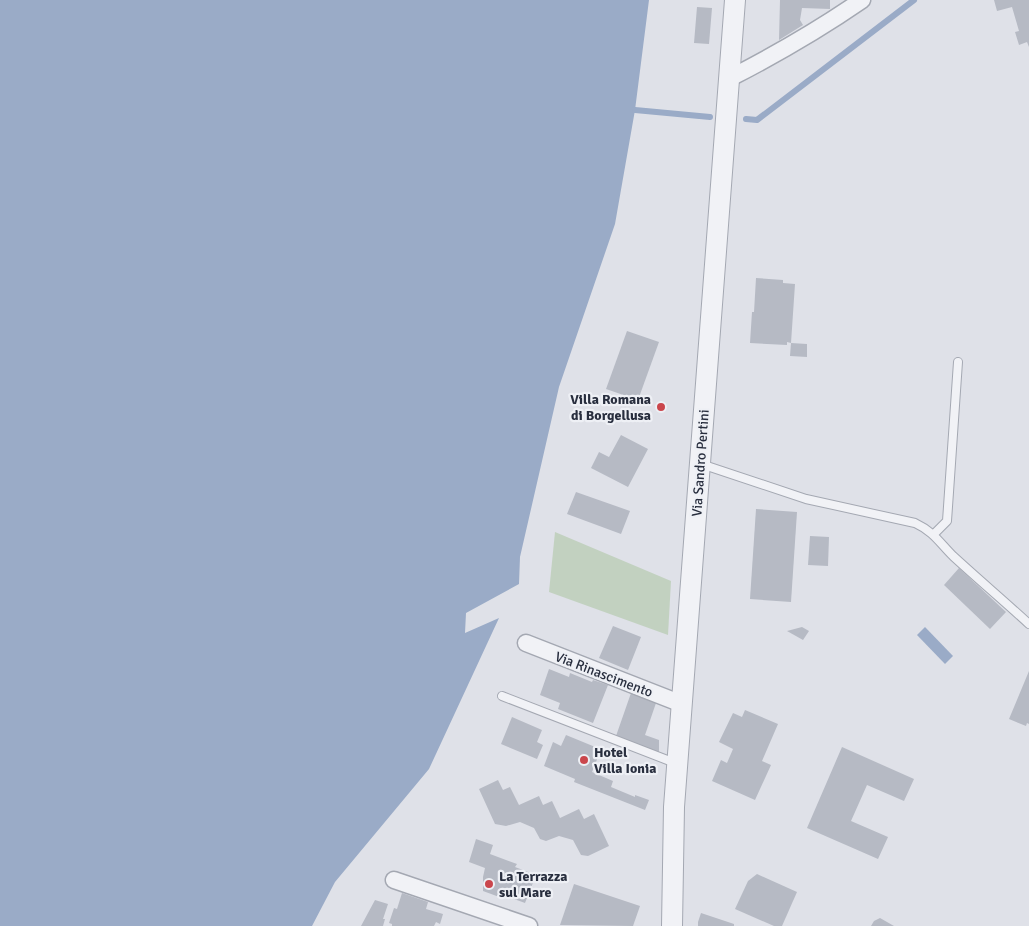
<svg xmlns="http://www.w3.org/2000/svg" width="1029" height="926" viewBox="0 0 1029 926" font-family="Signika,sans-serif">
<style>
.green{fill:#c2d1c0}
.water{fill:#9aabc7}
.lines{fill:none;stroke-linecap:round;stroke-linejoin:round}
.stream{stroke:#9aabc7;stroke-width:6}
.building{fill:#b6bac4}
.service-casing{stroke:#a4a8b2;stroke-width:10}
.minor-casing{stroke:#a4a8b2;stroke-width:19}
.tertiary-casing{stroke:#a4a8b2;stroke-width:22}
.service{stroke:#f1f2f6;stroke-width:8}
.minor{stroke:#f1f2f6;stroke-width:16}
.tertiary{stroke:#f1f2f6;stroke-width:20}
.poi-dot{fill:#ca464c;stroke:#eef0f5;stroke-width:2}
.labels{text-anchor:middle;stroke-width:4.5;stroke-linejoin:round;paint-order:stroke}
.poi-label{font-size:14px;font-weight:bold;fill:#282e3e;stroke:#eef0f5;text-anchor:start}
.street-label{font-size:14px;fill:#282e3e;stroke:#eef0f5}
</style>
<rect width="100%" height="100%" fill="#dfe1e8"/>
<!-- green -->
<polygon class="green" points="555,532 671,581 668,635 549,592"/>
<!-- water -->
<g class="water">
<polygon points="0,0 649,0 635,110 615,224 559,387 520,557 519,584 466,613 465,633 499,618 429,769 335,882 312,926 0,926"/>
<polygon points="925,627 953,656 945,664 917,635"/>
</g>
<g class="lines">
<!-- stream -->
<g class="stream">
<polyline points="635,110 710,117"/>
<polyline points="746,119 757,120 914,0"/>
</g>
</g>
<!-- building -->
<g class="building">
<polygon points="780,0 830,0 830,9 802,8 800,20 803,25 779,40"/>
<polygon points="994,0 1029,0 1029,47 1027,42 1019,45 1015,32 1019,31 1012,7 997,11"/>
<polygon points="697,7 712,8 709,44 694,43"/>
<polygon points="756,278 783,280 783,283 795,284 791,343 787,342 787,345 750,343 752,312 754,312"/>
<polygon points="627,331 659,342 638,400 606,389"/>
<polygon points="791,343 807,344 807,357 790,356"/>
<polygon points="621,435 648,449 628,487 591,468 599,452 609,457"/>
<polygon points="576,492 630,511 621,534 567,514"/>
<polygon points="756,509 797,512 791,602 750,599"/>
<polygon points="810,536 829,537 828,566 808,565"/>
<polygon points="959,568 1006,612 990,629 944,585"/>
<polygon points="613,626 641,637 628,670 599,658"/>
<polygon points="802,627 809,631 803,640 787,631"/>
<polygon points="549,669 569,677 570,673 592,682 593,680 608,685 593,723 558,709 560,703 540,695"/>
<polygon points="1029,671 1029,724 1027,723 1026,726 1009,719"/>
<polygon points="631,693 656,703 645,735 659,740 659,752 616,736"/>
<polygon points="745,710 778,724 762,761 771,765 755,800 712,781 721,760 727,763 733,749 719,742 733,713 742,717"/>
<polygon points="512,717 542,730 537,742 543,745 537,759 501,744"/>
<polygon points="566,735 605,751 602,759 598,757 592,772 613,781 611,787 635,797 635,795 649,800 645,810 574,782 575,779 544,766 553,742 561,746"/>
<polygon points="842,747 914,779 904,801 867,785 851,821 888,837 878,859 807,828"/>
<polygon points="498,780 503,790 510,787 519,805 539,796 543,805 552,801 560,818 579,809 584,819 594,814 609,846 588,856 581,855 573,840 559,836 546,841 540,839 534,828 520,822 506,826 495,824 479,789"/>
<polygon points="476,839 493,845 490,854 517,864 515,867 536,875 525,903 503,895 502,898 483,891 483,877 485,868 469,862"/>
<polygon points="757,874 797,892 782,926 774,926 735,909 748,881"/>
<polygon points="574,884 640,906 633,926 560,925"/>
<polygon points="402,893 428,902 426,909 443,914 440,924 436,922 434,926 392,926 392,924 389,923 394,908 397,909"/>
<polygon points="375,900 388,904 383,919 385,919 383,926 361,926"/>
<polygon points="701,913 734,924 734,926 698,926 698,922"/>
<polygon points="880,918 894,926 871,926 874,921"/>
</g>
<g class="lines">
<!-- service casing -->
<g class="service-casing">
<g id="service">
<path d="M701,464L806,499L915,523C934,532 939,542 953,556C978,579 1004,601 1029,624"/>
<polyline points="934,534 947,521 958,362"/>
<polyline points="502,696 675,763"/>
</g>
</g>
<!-- minor casing -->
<g class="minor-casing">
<g id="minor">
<path d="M730,78C775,55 820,29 862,0"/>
<polyline points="526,643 682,704"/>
<polyline points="394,880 529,926"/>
</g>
</g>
<!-- tertiary casing -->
<g class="tertiary-casing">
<polyline id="tertiary" points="672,926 674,807 735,0"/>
</g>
<!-- service -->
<use href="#service" class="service"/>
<!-- minor -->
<use href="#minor" class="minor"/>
<!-- tertiary -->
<use href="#tertiary" class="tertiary"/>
</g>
<!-- markers -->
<g class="poi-dot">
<circle cx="661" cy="407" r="5"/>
<circle cx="584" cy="760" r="5"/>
<circle cx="489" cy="884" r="5"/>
</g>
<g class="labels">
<!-- poi labels -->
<g class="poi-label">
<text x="651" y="404" text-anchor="end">Villa Romana<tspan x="651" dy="16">di Borgellusa</tspan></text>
<text x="594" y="757">Hotel<tspan x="594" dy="16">Villa Ionia</tspan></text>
<text x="499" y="881">La Terrazza<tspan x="499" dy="16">sul Mare</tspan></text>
</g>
<!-- street labels -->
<g class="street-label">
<text transform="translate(700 463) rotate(-86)" y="5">Via Sandro Pertini</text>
<text transform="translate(604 674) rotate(21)" y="5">Via Rinascimento</text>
</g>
</g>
</svg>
